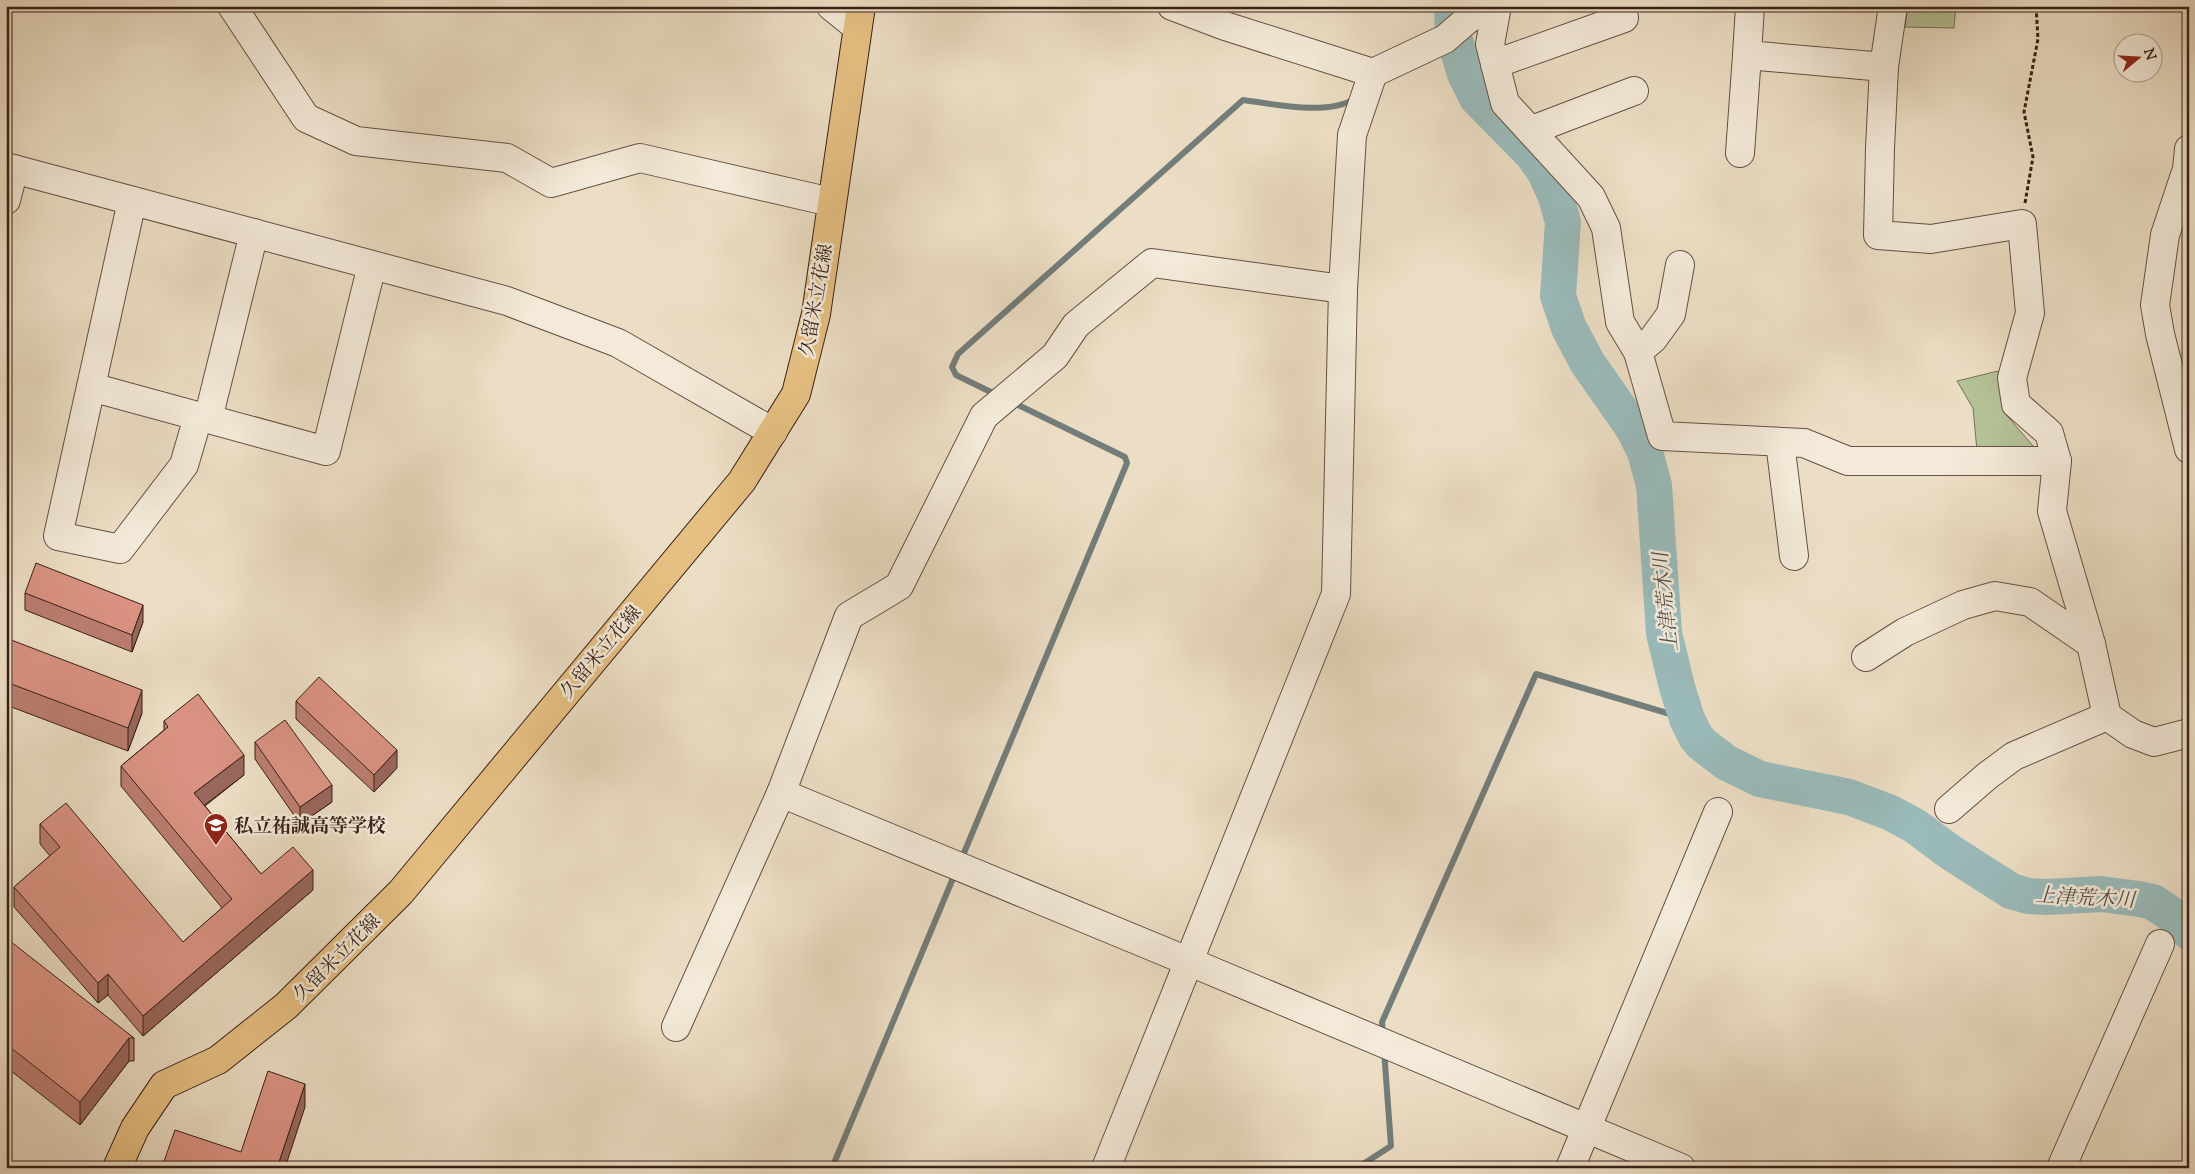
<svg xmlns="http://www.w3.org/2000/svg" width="2195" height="1174" viewBox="0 0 2195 1174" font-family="'Sorts Mill Goudy','Noto Serif JP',serif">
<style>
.green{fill:#b4c297;stroke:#767158}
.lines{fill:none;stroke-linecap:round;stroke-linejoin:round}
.stream{stroke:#737d7a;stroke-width:6}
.river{stroke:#9abbbb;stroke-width:36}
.minor-casing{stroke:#655043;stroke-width:30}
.major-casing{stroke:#382018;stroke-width:30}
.path{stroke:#382018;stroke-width:3;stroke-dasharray:4 2.5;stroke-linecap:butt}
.minor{stroke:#f3ead9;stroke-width:28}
.major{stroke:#e6bf82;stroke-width:28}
.wall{fill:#bc7e71;stroke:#382018}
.shaded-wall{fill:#99675c;stroke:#382018}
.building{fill:#db9383;stroke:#382018}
.labels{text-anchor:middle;stroke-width:5;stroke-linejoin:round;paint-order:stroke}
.street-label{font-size:19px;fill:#382018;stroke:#f3ead9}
.poi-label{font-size:19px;font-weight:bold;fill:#382018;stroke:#f3ead9;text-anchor:start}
.water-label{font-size:20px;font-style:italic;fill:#554e49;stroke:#f3ead9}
</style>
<rect width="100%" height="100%" fill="#ecdec5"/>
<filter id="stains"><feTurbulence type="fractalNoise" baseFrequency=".004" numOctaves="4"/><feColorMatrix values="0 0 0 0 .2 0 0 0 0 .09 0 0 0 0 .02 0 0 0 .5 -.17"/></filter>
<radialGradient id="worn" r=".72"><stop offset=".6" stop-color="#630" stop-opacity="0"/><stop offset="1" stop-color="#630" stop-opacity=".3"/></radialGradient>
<!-- green -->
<g class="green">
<polygon points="1908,6 1956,6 1954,28 1905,27"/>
<polygon points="1998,371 2003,411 2040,454 1977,451 1973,408 1957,381"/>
</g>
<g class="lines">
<!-- stream -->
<g class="stream">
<path d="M999,396L956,375L952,367L958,354L1243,100C1274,104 1327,116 1354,99"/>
<polyline points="961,860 1127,463 1125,457 1012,402"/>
<polyline points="1383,1035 1382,1022 1536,674 1687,719"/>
<polyline points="832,1168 956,871"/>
<polyline points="1357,1168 1391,1146 1384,1050"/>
</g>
<!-- river -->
<polyline class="river" points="1452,6 1453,34 1465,74 1477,98 1533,155 1545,172 1556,197 1563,222 1558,296 1569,328 1587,362 1633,428 1645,452 1654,485 1664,633 1677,687 1687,719 1696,737 1702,744 1727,763 1760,779 1849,797 1891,813 1915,826 1950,852 2011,891 2028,896 2047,897 2101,894 2139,899 2153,902 2168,912 2182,923 2189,932"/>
<!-- minor casing -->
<g class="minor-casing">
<g id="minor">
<polyline points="232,6 306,118 356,141 507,158 551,183 640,158 831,202"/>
<polyline points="831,6 857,27"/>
<polyline points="1172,6 1225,26 1373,73 1445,39 1467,20 1489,6"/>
<polyline points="1497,6 1490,44 1505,103 1591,197 1606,228 1620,322 1638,352"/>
<polyline points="1750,6 1747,55 1884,67"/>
<polyline points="1893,6 1884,67 1880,148 1878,235 1931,239 2022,224 2030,313 2012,378 2016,404 2049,433 2057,461 2052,511 2091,644 2107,716 2133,734 2154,742 2189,733"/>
<polyline points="1495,64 1624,18"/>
<polyline points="1532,130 1634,91"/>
<polyline points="2189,149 2187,169 2165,235 2155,305 2160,334 2189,449"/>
<polyline points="1740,153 1747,55"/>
<polyline points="6,167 507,301 618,343 773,432"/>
<polyline points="6,200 14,169"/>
<polyline points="132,201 58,536 120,549 184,465 198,417"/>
<polyline points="1680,265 1671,314 1653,339 1638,352 1662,436 1804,443 1848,461 2057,461"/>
<polyline points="91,387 326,451 372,265"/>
<polyline points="208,419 254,233"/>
<polyline points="1780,442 1794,556"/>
<polyline points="1866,657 1905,632 1963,605 1995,596 2030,602 2091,644"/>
<polyline points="781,793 1190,962 1681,1168"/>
<polyline points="1949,809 1987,776 2014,756 2107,716"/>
<polyline points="676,1027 781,793 849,616 899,586 984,416 1055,356 1076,325 1152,263 1343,289"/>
<polyline points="1106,1168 1336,594 1343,289 1352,135 1373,73"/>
<polyline points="1570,1168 1718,812"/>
<polyline points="2061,1168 2160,944"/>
</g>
</g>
<!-- major casing -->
<g class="major-casing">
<polyline id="major" points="117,1168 135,1128 164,1085 218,1060 286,1006 401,892 742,481 796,394 816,314 861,6"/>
</g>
<!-- path -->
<polyline class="path" points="2025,203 2033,157 2024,112 2038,39 2036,6"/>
<!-- minor -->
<use href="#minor" class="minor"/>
<!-- major -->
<use href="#major" class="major"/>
</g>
<!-- wall -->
<g class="wall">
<polygon points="25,593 143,622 132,652 25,610"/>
<polygon points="6,638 142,713 128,751 6,705"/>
<polygon points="296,701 397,768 374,792 296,719"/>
<polygon points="164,721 244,775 205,806 261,874 313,890 143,1036 108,995 98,1003 14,907 14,887 50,856 40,844 40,824 183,942 222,908 121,786 121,766 164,730"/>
<polygon points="255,742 332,802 300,824 255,759"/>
<polygon points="6,947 134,1038 134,1061 129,1061 80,1125 6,1067"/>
</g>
<!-- shaded-wall -->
<g class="shaded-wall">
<polygon points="143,605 143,622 132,652 132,635"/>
<polygon points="142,690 142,713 128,751 128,728"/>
<polygon points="397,750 397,768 374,792 374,775"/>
<polygon points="244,755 244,775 194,813 194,793"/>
<polygon points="332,785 332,802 300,824 300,807"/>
<polygon points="313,870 313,890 143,1036 143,1016"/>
<polygon points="108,974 108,995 98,1003 98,983"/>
<polygon points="129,1038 129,1061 80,1125 80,1102"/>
<polygon points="305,1084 305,1107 285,1168 277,1168"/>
</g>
<!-- building -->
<g class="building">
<polygon points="36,563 143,605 132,635 25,593"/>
<polygon points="6,638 142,690 128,728 6,682"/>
<polygon points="319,677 397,750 374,775 296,701"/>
<polygon points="198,694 244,755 194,793 261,874 293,847 313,870 143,1016 108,974 98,983 14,887 60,847 40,824 66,803 183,942 232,899 121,766 168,727 164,721"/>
<polygon points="285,720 332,785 300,807 255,742"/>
<polygon points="10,941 134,1038 129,1038 80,1102 6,1044 6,947"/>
<polygon points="268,1071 305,1084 277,1168 166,1168 162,1167 175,1130 241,1152"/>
</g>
<!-- icons -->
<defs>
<g id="school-pin" transform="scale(1.25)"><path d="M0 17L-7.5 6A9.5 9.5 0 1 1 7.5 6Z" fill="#8f2418" stroke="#f3ead9"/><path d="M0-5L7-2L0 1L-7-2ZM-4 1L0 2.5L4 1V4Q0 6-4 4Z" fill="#fff"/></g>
</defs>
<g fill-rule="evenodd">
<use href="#school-pin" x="216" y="825"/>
</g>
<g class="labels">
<!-- street labels -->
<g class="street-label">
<text transform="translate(815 300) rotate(-80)" y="7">久留米立花線</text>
<text transform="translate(600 651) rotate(-50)" y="7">久留米立花線</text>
<text transform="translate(336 957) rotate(-45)" y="7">久留米立花線</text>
</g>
<!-- poi labels -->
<g class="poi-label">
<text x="234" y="832">私立祐誠高等学校</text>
</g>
<!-- water labels -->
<g class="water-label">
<text transform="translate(1665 602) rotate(-96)" y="7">上津荒木川</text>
<text transform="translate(2085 897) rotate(3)" y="7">上津荒木川</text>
</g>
</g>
<!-- margin -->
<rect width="2195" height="1174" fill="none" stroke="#ecdec5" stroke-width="25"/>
<rect x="8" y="8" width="2180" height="1159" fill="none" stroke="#382018" stroke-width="2.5"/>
<rect x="12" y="12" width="2170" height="1149" fill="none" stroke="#382018"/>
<!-- north arrow -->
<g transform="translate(2138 58) rotate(72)"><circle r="24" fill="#f3ead9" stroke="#a8998c"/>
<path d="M0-4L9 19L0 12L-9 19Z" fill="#8f2418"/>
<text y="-8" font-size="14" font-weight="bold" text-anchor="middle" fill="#382018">N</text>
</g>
<rect width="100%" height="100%" filter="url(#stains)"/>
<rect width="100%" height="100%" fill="url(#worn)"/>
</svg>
